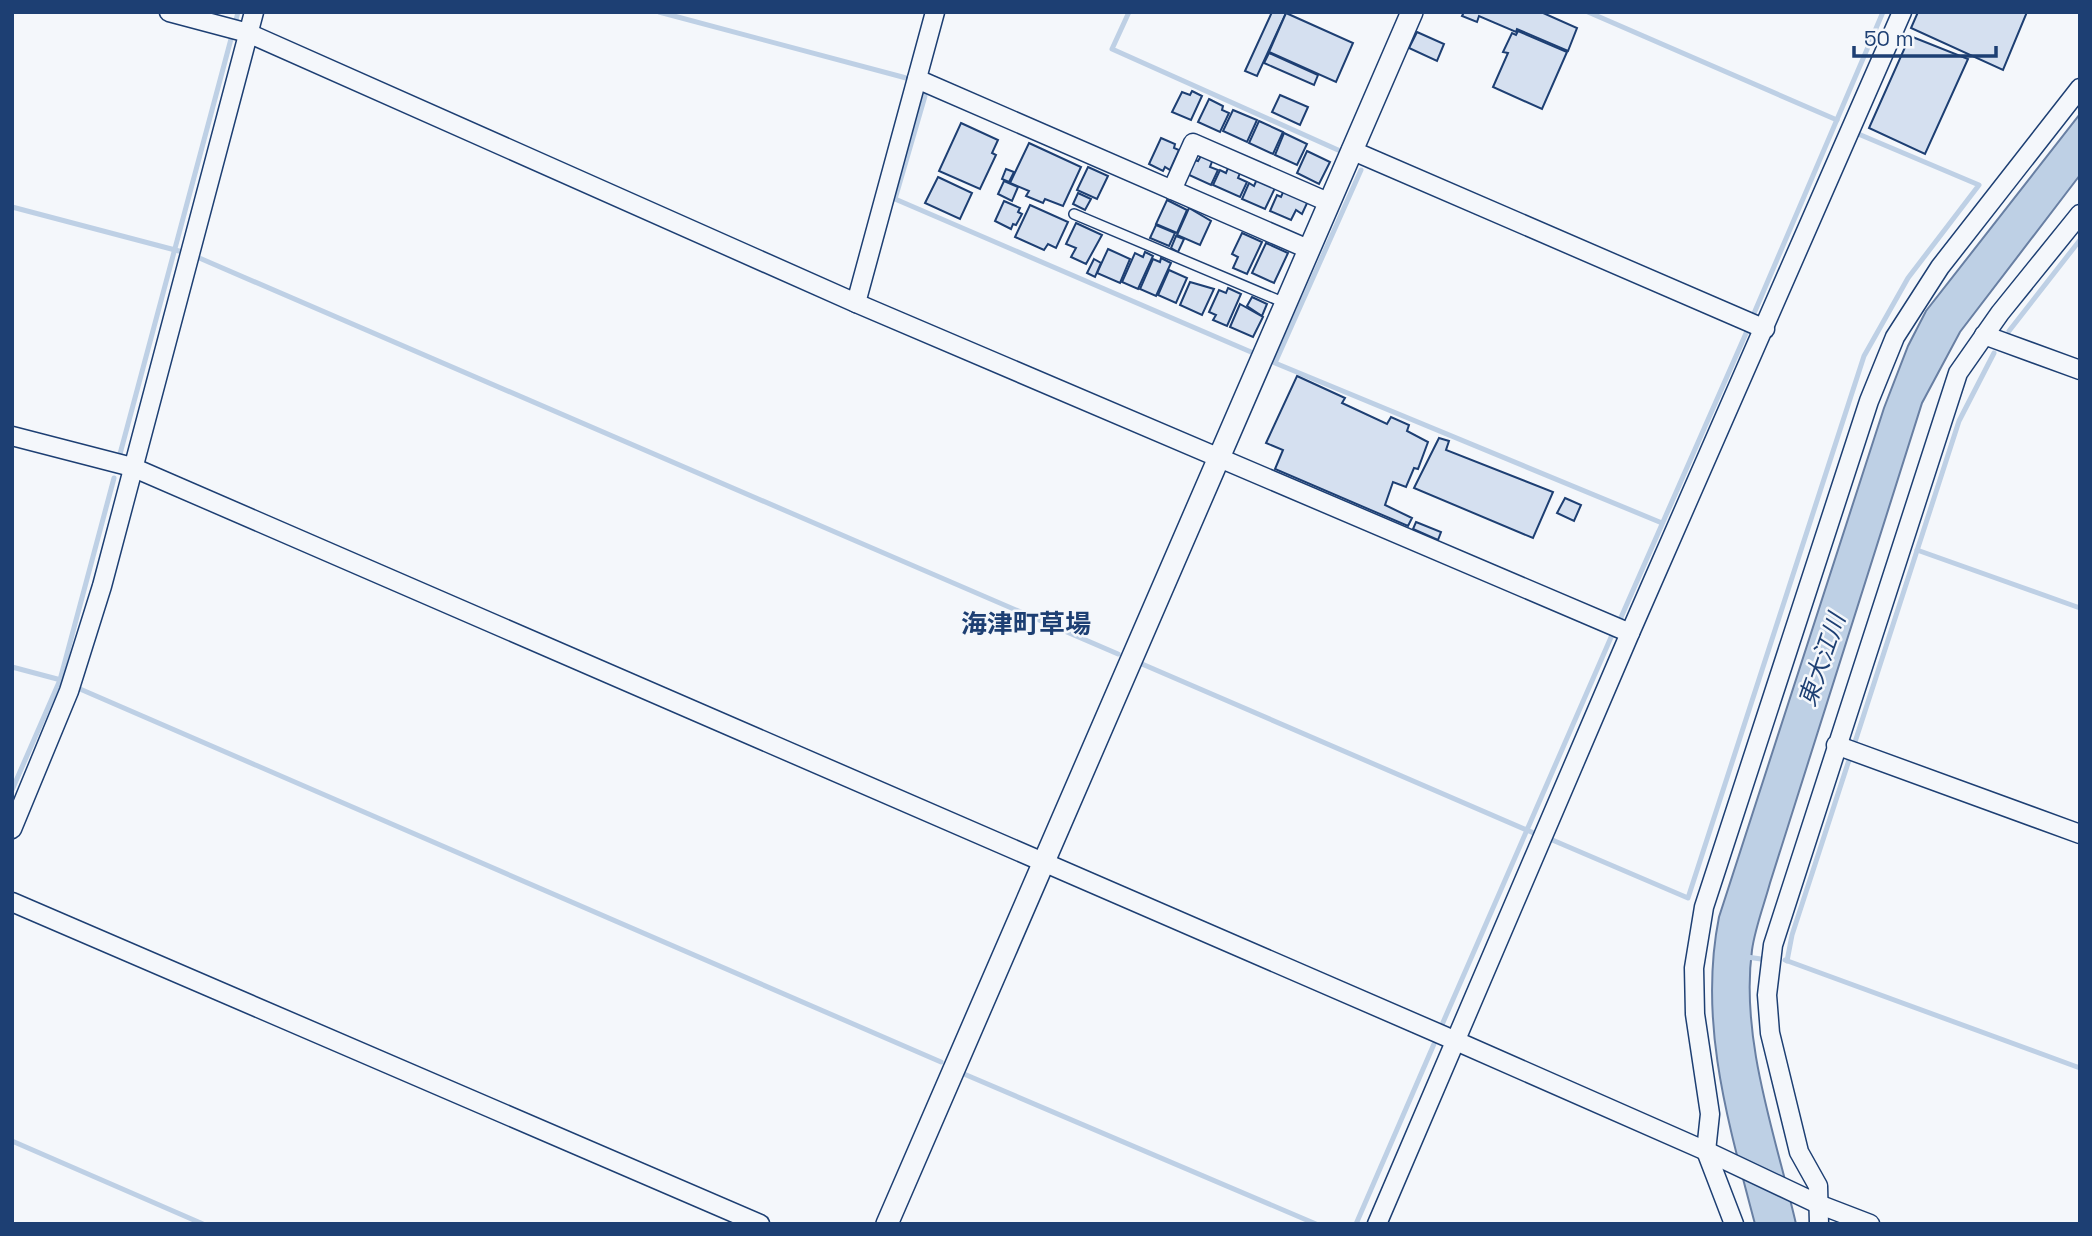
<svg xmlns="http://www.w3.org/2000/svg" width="2092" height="1236" viewBox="0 0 2092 1236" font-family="'Space Grotesk','Noto Sans JP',sans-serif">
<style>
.water{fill:#bed0e5;stroke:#687fa3;stroke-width:2}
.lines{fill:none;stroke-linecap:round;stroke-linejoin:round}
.stream{stroke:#bed0e5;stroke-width:5}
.building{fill:#d5e0f0;stroke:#1d3f73;stroke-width:2}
.service-casing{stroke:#1d3f73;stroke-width:12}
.minor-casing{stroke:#1d3f73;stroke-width:21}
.tertiary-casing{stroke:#1d3f73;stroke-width:24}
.service{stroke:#f4f7fb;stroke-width:9}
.minor{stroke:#f4f7fb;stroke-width:18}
.tertiary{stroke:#f4f7fb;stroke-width:21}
.labels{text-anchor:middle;stroke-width:5;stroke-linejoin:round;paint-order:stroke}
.water-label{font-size:24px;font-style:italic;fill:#1d3f73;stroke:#f4f7fb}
.quarter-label{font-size:26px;font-weight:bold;fill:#1d3f73;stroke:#f4f7fb}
</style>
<rect width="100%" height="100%" fill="#f4f7fb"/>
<!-- water -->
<path class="water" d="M2080,114V175L1960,332L1922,403L1770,883C1764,905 1755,928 1752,950C1740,1040 1776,1137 1796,1224H1755C1728,1122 1698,1022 1719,917L1884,408L1908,346L1926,311Z"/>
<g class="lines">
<!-- stream -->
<g class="stream">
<polyline points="659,12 910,79"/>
<polyline points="1129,12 1112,49 1338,150"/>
<polyline points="1588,12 1837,120"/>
<polyline points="235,24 238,12"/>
<polyline points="921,91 925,96 895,199 1251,352"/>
<polyline points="1361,170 1275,363 1662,523"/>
<polyline points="12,207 179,251"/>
<polyline points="197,257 1118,654"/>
<polyline points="1752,318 1883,12"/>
<polyline points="2009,331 2080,240"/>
<polyline points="120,454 231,39"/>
<polyline points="1917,550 2080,608"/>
<polyline points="1619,622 1747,331"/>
<polyline points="1142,664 1536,834"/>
<polyline points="12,667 61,680"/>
<polyline points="80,689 941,1062"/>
<polyline points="1855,742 1959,421 1994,353"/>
<polyline points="12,790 60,680 114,478"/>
<polyline points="1550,839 1688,898 1864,356 1908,278 1979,185 1856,133"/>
<polyline points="1747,957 1761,959"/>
<polyline points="1785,960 2080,1068"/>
<polyline points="1787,961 1792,935 1849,760"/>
<polyline points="1441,1027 1612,635"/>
<polyline points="964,1074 1316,1224"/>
<polyline points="12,1141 203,1224"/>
<polyline points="1356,1224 1434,1044"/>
</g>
</g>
<!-- building -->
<g class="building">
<polygon points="1272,12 1286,13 1257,76 1245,71"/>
<polygon points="1464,12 1541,12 1577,28 1568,51 1517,29 1516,32 1479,16 1477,22 1462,16"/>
<polygon points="1918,12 2027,12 2003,70 1911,28"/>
<polygon points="1286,13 1353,43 1336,82 1269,52"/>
<polygon points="1518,31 1567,52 1542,109 1493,87 1508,53 1503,52 1512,33 1516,35"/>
<polygon points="1417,32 1444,44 1437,61 1409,48"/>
<polygon points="1910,36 1968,59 1925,154 1869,128"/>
<polygon points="1269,53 1318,75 1314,85 1264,63"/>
<polygon points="1192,91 1202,96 1191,120 1172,112 1182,92 1190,95"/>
<polygon points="1280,95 1308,107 1300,125 1272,112"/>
<polygon points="1209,99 1223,106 1222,110 1229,113 1220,132 1198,122"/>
<polygon points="1233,110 1257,120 1247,142 1223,131"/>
<polygon points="1259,121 1283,132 1273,154 1249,143"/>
<polygon points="961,123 998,140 992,153 996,155 980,189 939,171"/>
<polygon points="1284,133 1307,144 1297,165 1275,155"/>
<polygon points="1161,138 1175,144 1174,148 1179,150 1170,170 1165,167 1163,171 1149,164"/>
<polygon points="1029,143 1081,167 1063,206 1045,199 1043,203 1026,196 1029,191 1010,183"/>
<polygon points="1307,151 1330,162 1319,184 1297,173"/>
<polygon points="1202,154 1213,159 1210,167 1218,170 1211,185 1187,174 1194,160 1198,161"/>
<polygon points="1088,167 1108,176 1097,199 1077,190"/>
<polygon points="1228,168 1240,173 1238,178 1247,182 1240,197 1213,185 1220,170 1226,173"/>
<polygon points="1006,169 1014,172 1009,182 1002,179"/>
<polygon points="938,177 972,193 960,219 925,203"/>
<polygon points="1257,179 1275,188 1265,209 1242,199 1249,183 1254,186"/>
<polygon points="1004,181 1018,187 1012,201 998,194"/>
<polygon points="1284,190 1308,201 1302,214 1296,210 1291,220 1270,211 1277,195 1281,197"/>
<polygon points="1078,193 1091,199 1085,210 1073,204"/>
<polygon points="1167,200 1187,210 1177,233 1156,224"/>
<polygon points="1004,201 1020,208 1018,212 1022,214 1016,225 1013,224 1011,229 995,221"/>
<polygon points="1030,205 1068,222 1056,248 1048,244 1044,250 1015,237"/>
<polygon points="1189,208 1211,221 1200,245 1177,235"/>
<polygon points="1076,223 1102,235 1086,264 1071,257 1076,248 1066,244"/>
<polygon points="1156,225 1175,233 1169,246 1150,238"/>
<polygon points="1242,233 1262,242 1247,274 1233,268 1238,257 1232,254"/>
<polygon points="1176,236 1184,239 1178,252 1171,248"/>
<polygon points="1266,243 1288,253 1274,283 1252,273"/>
<polygon points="1108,249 1130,259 1120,283 1097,273"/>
<polygon points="1145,252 1153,256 1138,289 1122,282 1135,253 1143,257"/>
<polygon points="1161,258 1171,263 1156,296 1140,289 1153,259 1160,262"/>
<polygon points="1094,259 1101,263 1095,277 1087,273"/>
<polygon points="1169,270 1187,278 1176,303 1158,295"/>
<polygon points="1190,282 1214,289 1202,315 1180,305"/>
<polygon points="1228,288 1241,294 1227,326 1213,320 1216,315 1209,312 1219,290 1226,293"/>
<polygon points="1252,297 1267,304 1262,316 1247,306"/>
<polygon points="1240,304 1263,317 1253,337 1230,327"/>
<polygon points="1297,376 1345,398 1342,403 1387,424 1391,417 1409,425 1407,431 1428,442 1418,469 1414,468 1406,487 1393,482 1385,505 1412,518 1408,526 1275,469 1283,450 1266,443"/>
<polygon points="1439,438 1449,441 1446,450 1553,492 1533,538 1414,488"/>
<polygon points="1565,498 1581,505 1574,521 1557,513"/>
<polygon points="1416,522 1441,532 1438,540 1413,529"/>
</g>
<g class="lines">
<!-- service casing -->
<g class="service-casing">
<polyline id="service" points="1074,214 1285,303"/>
</g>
<!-- minor casing -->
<g class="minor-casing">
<g id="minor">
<polyline points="169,12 248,33 856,303 1630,633"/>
<polyline points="917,79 1308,249"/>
<polyline points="1351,150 1765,329"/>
<polyline points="1172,190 1193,143 1328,202"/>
<polyline points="856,303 935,12"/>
<polyline points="1984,335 2080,370"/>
<polyline points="12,436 132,467 1456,1041 1706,1151 1818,1204 1870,1224"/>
<polyline points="1836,745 2080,834"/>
<polyline points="12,829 69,691 102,586 254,12"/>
<polyline points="12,902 760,1224"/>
<polyline points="1377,1224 1630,633 1902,12"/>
<polyline points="1734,1224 1706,1151 1710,1114 1695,1014 1694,968 1704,907 1869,401 1895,337 1940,267 2080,88"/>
<polyline points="1819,1224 1818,1186 1799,1152 1770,1033 1767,995 1773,945 1958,373 2000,313 2080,214"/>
</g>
</g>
<!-- tertiary casing -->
<g class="tertiary-casing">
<polyline id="tertiary" points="887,1224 1412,12"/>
</g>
<!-- service -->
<use href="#service" class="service"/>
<!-- minor -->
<use href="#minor" class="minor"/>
<!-- tertiary -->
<use href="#tertiary" class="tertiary"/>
</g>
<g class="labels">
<!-- water labels -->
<g class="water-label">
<text transform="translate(1822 660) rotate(-71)" y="8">東大江川</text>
</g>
<!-- quarter labels -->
<g class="quarter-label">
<text x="1026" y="633">海津町草場</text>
</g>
</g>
<!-- border -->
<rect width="2092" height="1236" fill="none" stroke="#1d3f73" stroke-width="28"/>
<!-- scale -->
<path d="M1854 46v10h142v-10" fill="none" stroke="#1d3f73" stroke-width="3.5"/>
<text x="1864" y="46" font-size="21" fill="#1d3f73" stroke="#f4f7fb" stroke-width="5" paint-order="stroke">50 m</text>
</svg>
